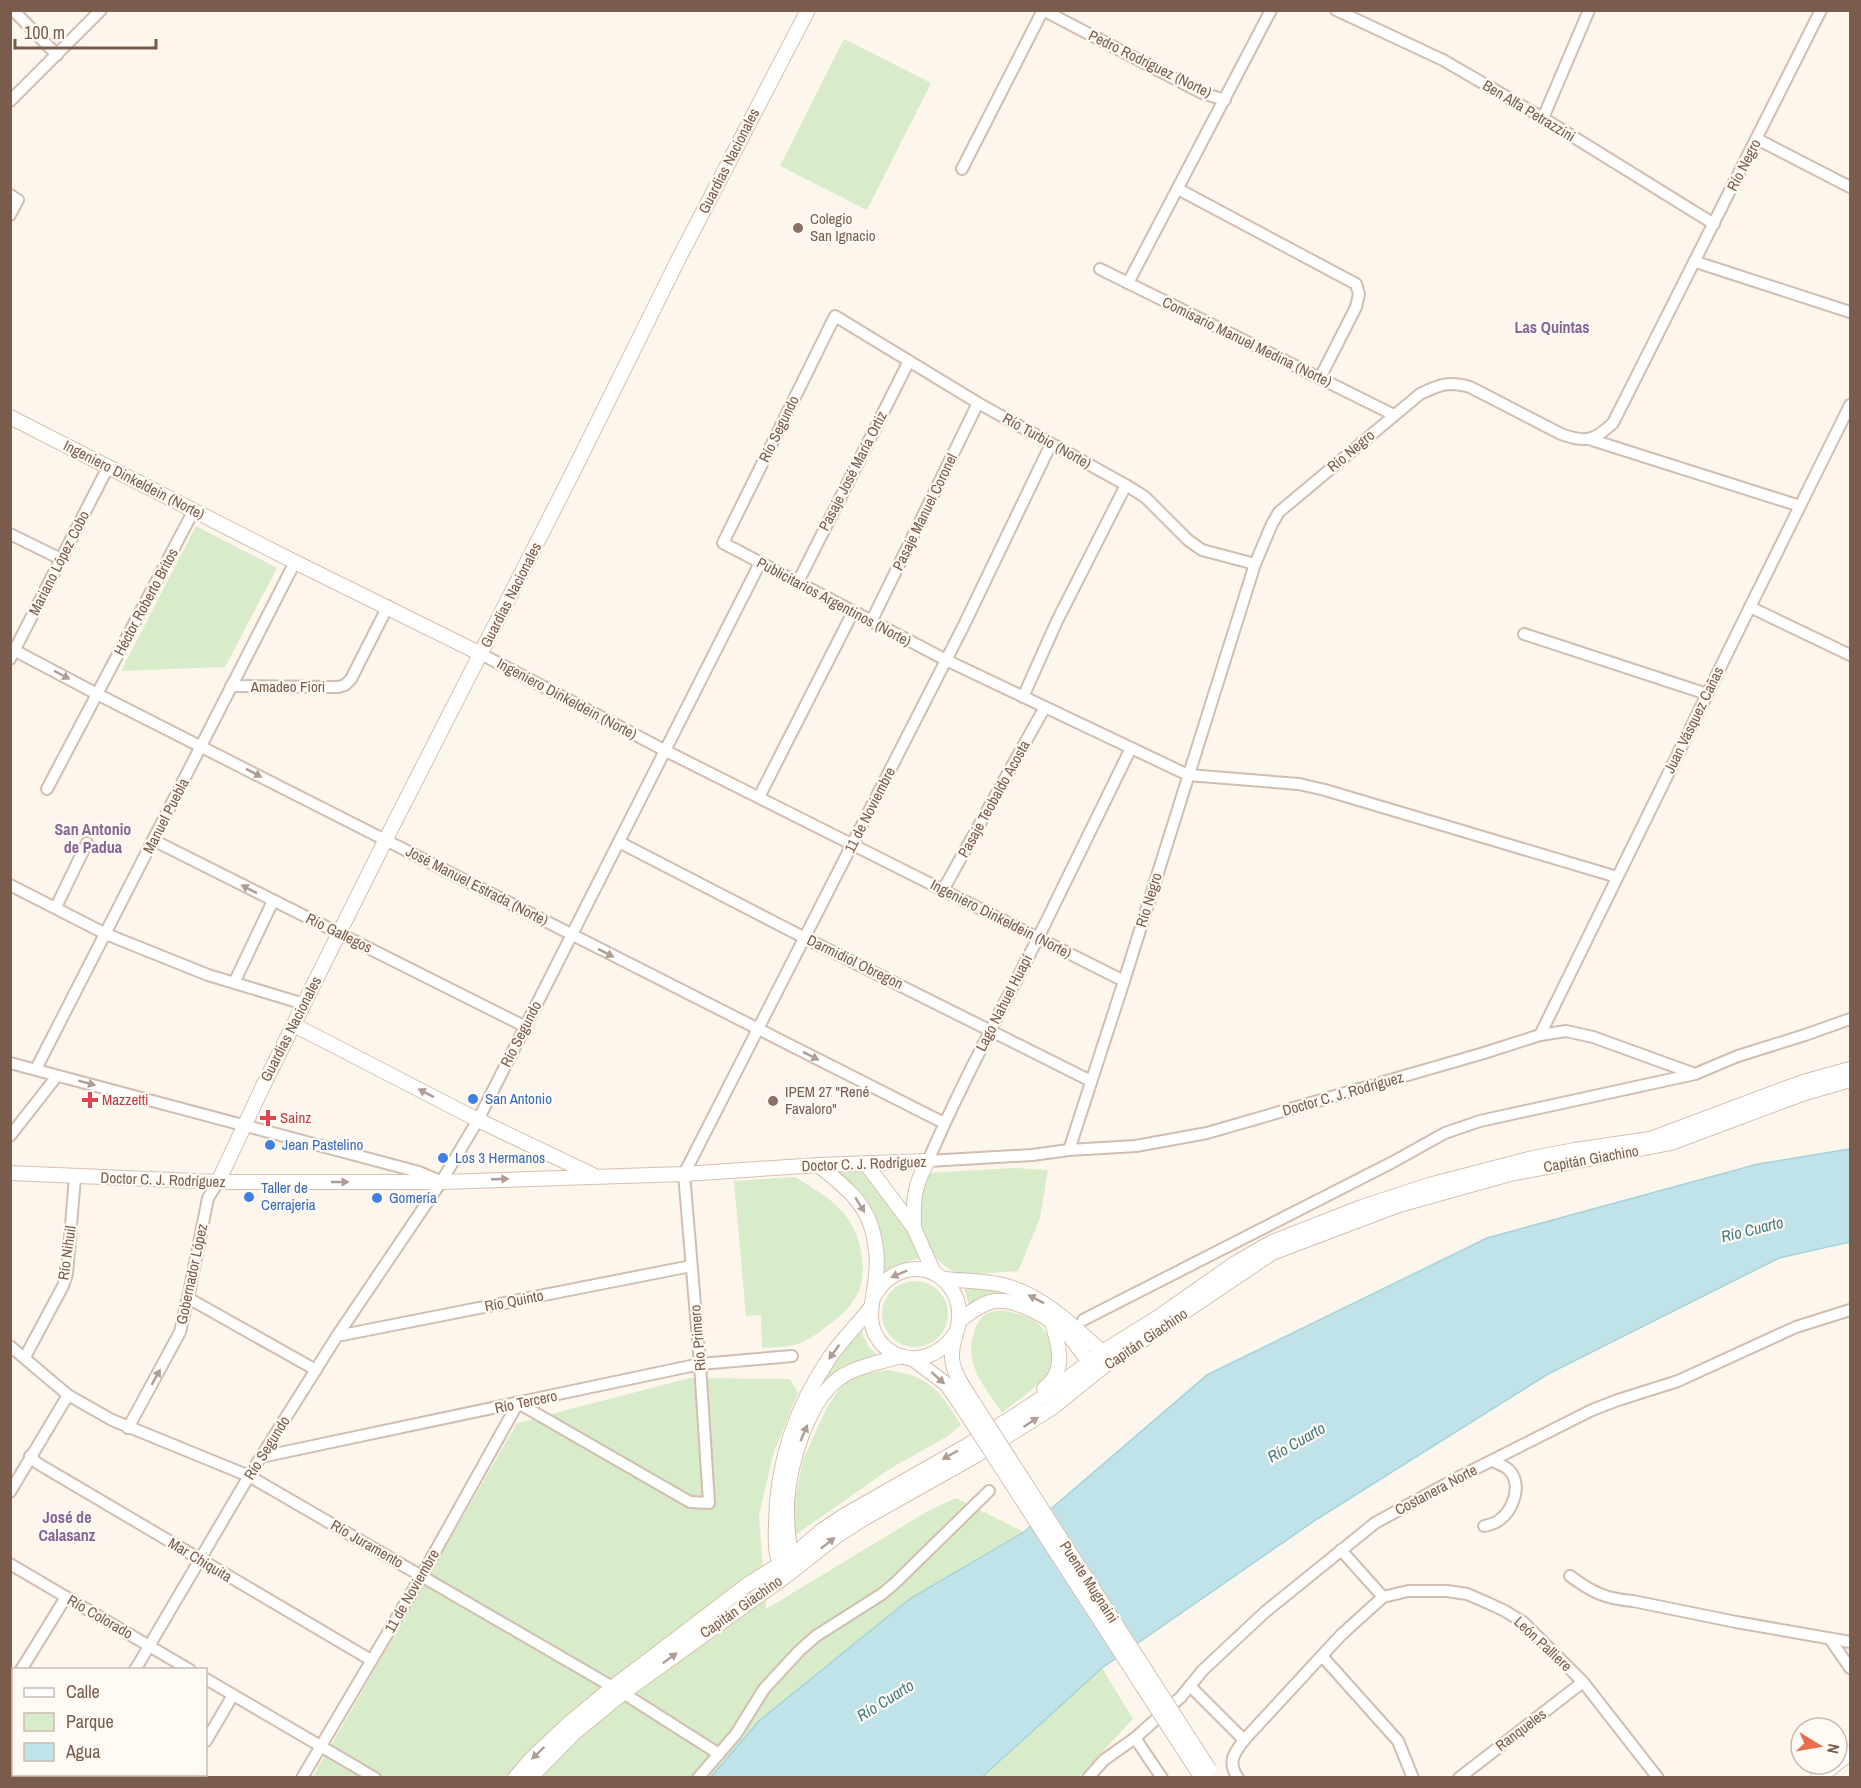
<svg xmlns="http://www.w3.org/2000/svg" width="1861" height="1788" viewBox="0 0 1861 1788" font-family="'Archivo Narrow',sans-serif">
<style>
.green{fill:#d8ecc9}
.water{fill:#bfe3e8;stroke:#a5d3da;stroke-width:1.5}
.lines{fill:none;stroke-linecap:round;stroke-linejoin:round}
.minor-casing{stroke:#d1beb0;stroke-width:14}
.secondary-casing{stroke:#d6c0b0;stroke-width:16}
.minor{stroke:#fff;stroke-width:10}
.secondary{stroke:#fff;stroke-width:14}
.secondary-bridge-casing{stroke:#d6c0b0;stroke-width:16;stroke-linecap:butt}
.secondary-bridge{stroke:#fff;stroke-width:14}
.oneway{fill:#af9d94}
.education-dot{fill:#8d6e63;stroke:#fffaf3;stroke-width:2}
.shop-dot{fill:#3f7fe0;stroke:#fffaf3;stroke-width:2}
.health-dot{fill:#e0444e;stroke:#fffaf3;stroke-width:2}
.labels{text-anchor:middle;stroke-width:4.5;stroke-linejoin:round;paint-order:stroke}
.street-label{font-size:15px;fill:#7a5c4d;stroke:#fffaf3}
.education-label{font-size:15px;fill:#785e54;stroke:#fffaf3;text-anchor:start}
.shop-label{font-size:15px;fill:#366cbe;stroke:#fffaf3;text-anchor:start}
.health-label{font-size:15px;fill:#be3a42;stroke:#fffaf3;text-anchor:start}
.neighbourhood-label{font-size:16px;font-weight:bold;fill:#846695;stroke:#fffaf3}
.water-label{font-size:16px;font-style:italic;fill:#437c86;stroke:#fffaf3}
</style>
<rect width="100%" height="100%" fill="#fdf6ec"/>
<!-- green -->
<g class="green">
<polygon points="844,39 931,83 867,210 780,166"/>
<polygon points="196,526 277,568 225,667 121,671"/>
<path d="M1014,1168L1048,1170L1040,1218L1018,1271C1005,1271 974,1276 963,1274C937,1270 920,1238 919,1214C919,1200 922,1187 926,1173Z"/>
<path d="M862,1170C885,1199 905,1224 921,1258L911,1260L883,1272L867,1204L851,1184L835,1171Z"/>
<path d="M795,1177C816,1190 842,1204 853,1227C863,1248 868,1278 855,1298C848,1310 837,1319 826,1327C817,1334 806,1342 794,1345C784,1347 773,1347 762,1348L761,1315L746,1316L734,1181Z"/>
<circle cx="915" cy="1314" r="33"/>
<polygon points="964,1287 986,1287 1010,1291 1052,1316 980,1300 969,1305"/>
<path d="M1001,1310C1028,1315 1047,1321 1052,1351C1053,1359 1054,1366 1049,1374C1043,1383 1012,1404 1002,1413C985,1387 963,1364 974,1332C980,1316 985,1312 1001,1310Z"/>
<path d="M861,1330L868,1346L879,1357C870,1359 861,1360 852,1363C823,1373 813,1402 800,1427V1415L843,1347Z"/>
<path d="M887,1370C932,1377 938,1389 961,1425L948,1436L891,1468L794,1536V1504L803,1460L827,1407L842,1385L856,1376Z"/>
<polygon points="690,1378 790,1379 798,1393 773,1455 759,1516 766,1609 928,1511 956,1498 1024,1532 911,1598 759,1721 710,1777 312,1778 517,1423"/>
<polygon points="1102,1668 1133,1719 1079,1777 982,1778"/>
</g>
<!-- water -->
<polygon class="water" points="1850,1149 1850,1242 1779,1258 1548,1374 1317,1519 1102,1668 982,1777 710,1778 759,1721 911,1598 1024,1532 1207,1375 1487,1238 1758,1164"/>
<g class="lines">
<!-- minor casing -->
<g class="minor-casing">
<g id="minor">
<polyline points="13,10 57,55"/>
<polyline points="1043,10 1202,93 1225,100"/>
<polyline points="1336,10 1443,60 1543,118 1714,224"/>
<polyline points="10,101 101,10"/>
<polyline points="1543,118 1589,10"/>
<polyline points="1757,139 1850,187"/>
<polyline points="962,169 1043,10"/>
<polyline points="1178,189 1356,284 1359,294 1356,307 1320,378"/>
<polyline points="10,195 18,200 10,215"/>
<polyline points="1696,262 1850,312"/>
<polyline points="1100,269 1394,415"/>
<polyline points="1128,283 1271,10"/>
<polyline points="1592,440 1800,506"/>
<polyline points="10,534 61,559"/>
<polyline points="1255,564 1202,550 1188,540 1145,497 1126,485 978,403 835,316 723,543 946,660 1188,775 1299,784 1325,790 1617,877"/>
<polyline points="798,582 909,361"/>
<polyline points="1750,607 1850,655"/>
<polyline points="871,622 978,403"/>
<polyline points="1524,634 1707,694"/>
<polyline points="10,648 97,694 944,1123"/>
<polyline points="481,654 666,751 1124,981"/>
<polyline points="10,659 108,467"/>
<polyline points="231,686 338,687 345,685 351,679 388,606"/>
<polyline points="1023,697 1057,621 1126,485"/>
<path d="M1131,748C1100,811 1070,874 1039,936C1001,1011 961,1084 928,1161L1032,1155L1069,1150L1136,1146L1207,1133L1484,1053L1540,1035L1566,1031L1593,1037L1695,1074"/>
<polyline points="47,789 194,510"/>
<polyline points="759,797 853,612"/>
<polyline points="153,840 524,1026"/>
<polyline points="619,842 805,938 1091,1081"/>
<polyline points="10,885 106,934 208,975 304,1004"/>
<polyline points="943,890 1045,707"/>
<polyline points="56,907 87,843"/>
<polyline points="234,983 273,901"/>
<polyline points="1540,1035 1750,607 1850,405"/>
<polyline points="10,1063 419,1172 438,1180"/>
<polyline points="36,1069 295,562"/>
<polyline points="10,1136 57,1076"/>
<path d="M1069,1150L1124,981L1255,564L1272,524L1279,512L1420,394C1441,384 1448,381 1470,387L1561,434C1586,443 1594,441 1613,423L1821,10"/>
<polyline points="188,1298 316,1370"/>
<polyline points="1083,1320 1391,1163 1445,1133 1480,1121 1695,1074 1738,1056 1805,1035 1850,1019"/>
<polyline points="337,1336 691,1266"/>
<polyline points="10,1346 68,1395 112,1420 249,1476 623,1693 719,1754"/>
<polyline points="25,1357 63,1286 67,1274 75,1177"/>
<polyline points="518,1403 690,1502 709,1503 700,1364 684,1174 964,625 1051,444"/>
<polyline points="128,1428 180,1332 188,1298 208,1198 218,1182"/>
<polyline points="30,1456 37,1463 371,1660"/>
<polyline points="261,1457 700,1364 792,1356"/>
<polyline points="10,1492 68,1395"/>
<path d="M1484,1526C1488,1525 1494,1524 1498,1521C1513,1511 1523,1485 1509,1470C1505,1466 1497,1463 1492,1461"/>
<polyline points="1341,1550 1383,1597"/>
<polyline points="10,1564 190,1670"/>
<path d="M1570,1576C1592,1592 1605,1599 1633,1601L1736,1622L1850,1642"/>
<polyline points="1830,1639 1850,1668"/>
<polyline points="1322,1656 1398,1741 1413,1778"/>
<polyline points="21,1670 66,1597"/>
<polyline points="135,1670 249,1476 337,1336 441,1182 478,1120 760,563"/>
<polyline points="206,1679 375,1778"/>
<polyline points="1190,1686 1244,1740"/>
<polyline points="10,1687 14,1682"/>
<polyline points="1135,1738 1162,1778"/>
<polyline points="206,1741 233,1695"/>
<polyline points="70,1778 72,1774"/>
<polyline points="184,1778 185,1774"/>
<polyline points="302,1778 422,1575 518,1403"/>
<polyline points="698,1778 736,1734 764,1689 799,1651 816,1636 882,1594 895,1583 989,1491"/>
<polyline points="1088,1778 1104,1760 1135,1738 1181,1697 1203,1670 1265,1612 1375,1523 1461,1476 1592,1410 1618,1400 1678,1381 1796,1327 1850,1310"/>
<path d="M1238,1778C1227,1762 1234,1753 1244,1740L1341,1635L1383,1597L1408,1591H1447L1467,1594L1488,1603L1505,1611L1523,1622L1583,1682L1658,1778"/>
<polyline points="1459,1778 1583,1682"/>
</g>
</g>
<!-- secondary casing -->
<g class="secondary-casing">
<g id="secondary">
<polyline points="10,417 295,562 481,654"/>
<polyline points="294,1025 478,1120 593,1175"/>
<polyline points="866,1164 914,1228 934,1273"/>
<path d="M818,1165C839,1182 862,1198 871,1226C876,1242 878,1259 876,1275C875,1295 866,1315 875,1334C894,1369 937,1364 956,1332"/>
<polyline points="10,1173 218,1182 441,1182 684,1174 818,1165 928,1161"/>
<polyline points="218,1182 264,1084 386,839 573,472 680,256 808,10"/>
<path d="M914,1228C913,1202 914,1184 928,1161"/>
<path d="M944,1279C963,1281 985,1281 1003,1285C1044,1296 1072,1325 1102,1352L1104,1366C1100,1365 1094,1365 1091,1362C1085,1359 1074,1340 1067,1334C1052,1319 1018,1299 996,1301C983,1302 969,1313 959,1321"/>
<path d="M875,1295C884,1279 897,1270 915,1269C941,1268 961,1293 959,1318C959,1330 952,1341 952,1354C951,1369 961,1383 969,1396"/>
<polyline points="913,1359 946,1384 959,1402"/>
<path d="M1044,1389C1067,1370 1059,1347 1052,1322"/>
<path d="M790,1562C791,1553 789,1543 788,1534C787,1524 787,1512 787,1502C790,1462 808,1397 844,1375C861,1365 883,1362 901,1356"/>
<path d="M786,1570C773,1559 776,1538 776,1522C777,1462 796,1407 830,1357C842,1339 858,1325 871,1307"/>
<polyline points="1837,1763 1850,1753"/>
<polyline points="515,1778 532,1758 566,1726 613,1687 747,1585 791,1557 821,1531 845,1515 968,1445 1013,1417 1046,1395 1102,1352 1157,1318 1234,1264 1272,1242 1362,1207 1429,1185 1533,1158 1575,1150 1650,1139 1803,1082 1850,1069"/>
<polyline points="530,1778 574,1733 623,1693 790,1573 838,1535 863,1519 975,1456 1052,1408 1104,1366 1272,1253 1399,1205 1510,1174 1671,1143 1805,1093 1850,1080"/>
<polyline points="1818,1778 1836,1764"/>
</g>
</g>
<!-- minor -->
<use href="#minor" class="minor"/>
<!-- secondary -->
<use href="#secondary" class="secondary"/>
<!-- secondary-bridge casing -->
<g class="secondary-bridge-casing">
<g id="secondary-bridge">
<polyline points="969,1396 1209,1769"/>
<polyline points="959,1402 1200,1775"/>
</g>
</g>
<!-- secondary-bridge -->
<use href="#secondary-bridge" class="secondary-bridge"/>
</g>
<!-- one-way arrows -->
<defs><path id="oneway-solid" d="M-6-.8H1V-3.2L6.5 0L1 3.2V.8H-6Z" transform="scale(1.5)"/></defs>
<g class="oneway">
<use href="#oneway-solid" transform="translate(62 675) rotate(28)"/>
<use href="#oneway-solid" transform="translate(254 773) rotate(27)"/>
<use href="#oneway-solid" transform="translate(249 889) rotate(-153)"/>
<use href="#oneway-solid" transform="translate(606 953) rotate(27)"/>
<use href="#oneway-solid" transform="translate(811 1056) rotate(27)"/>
<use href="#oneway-solid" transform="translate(87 1083) rotate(15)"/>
<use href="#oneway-solid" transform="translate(426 1093) rotate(-153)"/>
<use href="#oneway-solid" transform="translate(500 1179) rotate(-2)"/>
<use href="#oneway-solid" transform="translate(340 1182)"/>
<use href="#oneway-solid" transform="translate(860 1205) rotate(58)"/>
<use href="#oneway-solid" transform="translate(899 1274) rotate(157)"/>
<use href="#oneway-solid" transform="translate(1036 1299) rotate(-153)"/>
<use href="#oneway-solid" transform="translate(834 1352) rotate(126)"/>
<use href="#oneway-solid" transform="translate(156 1377) rotate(-61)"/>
<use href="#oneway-solid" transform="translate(938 1378) rotate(42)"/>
<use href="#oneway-solid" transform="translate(1031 1422) rotate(-33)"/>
<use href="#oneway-solid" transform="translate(804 1433) rotate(-67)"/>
<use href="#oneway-solid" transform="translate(950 1455) rotate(151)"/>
<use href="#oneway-solid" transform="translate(828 1543) rotate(-38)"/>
<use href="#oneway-solid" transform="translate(670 1658) rotate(-36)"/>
<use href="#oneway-solid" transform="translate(538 1753) rotate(136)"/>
</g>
<!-- markers -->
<g class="education-dot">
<circle cx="798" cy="228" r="6"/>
<circle cx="773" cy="1101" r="6"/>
</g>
<g class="shop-dot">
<circle cx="473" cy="1099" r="6"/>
<circle cx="270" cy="1145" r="6"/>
<circle cx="443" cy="1158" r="6"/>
<circle cx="249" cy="1197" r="6"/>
<circle cx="377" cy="1198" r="6"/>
</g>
<g class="health-dot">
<path d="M87 1091h6v6h6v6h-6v6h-6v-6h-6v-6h6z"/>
<path d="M265 1109h6v6h6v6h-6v6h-6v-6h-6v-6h6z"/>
</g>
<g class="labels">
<!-- street labels -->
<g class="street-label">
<text transform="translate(1150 64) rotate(26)" y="5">Pedro Rodríguez (Norte)</text>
<text transform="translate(1529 111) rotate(31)" y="5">Ben Alfa Petrazzini</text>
<text transform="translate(729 161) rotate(-63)" y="5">Guardias Nacionales</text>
<text transform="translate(1744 165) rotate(-63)" y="5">Río Negro</text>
<text transform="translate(1247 342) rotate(26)" y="5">Comisario Manuel Medina (Norte)</text>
<text transform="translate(779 429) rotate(-64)" y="5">Río Segundo</text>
<text transform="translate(1047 441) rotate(29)" y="5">Río Turbio (Norte)</text>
<text transform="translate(1351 451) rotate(-40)" y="5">Río Negro</text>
<text transform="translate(853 471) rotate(-63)" y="5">Pasaje José María Ortiz</text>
<text transform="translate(134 480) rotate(27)" y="5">Ingeniero Dinkeldein (Norte)</text>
<text transform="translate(925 512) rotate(-64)" y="5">Pasaje Manuel Coronel</text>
<text transform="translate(59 563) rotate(-63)" y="5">Mariano López Cobo</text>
<text transform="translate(511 595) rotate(-63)" y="5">Guardias Nacionales</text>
<text transform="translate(146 602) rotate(-62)" y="5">Héctor Roberto Britos</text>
<text transform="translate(834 602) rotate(28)" y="5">Publicitarios Argentinos (Norte)</text>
<text x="288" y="692">Amadeo Fiori</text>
<text transform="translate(567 699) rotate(28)" y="5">Ingeniero Dinkeldein (Norte)</text>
<text transform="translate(1694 720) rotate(-64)" y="5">Juan Vásquez Cañas</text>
<text transform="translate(994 799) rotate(-61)" y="5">Pasaje Teobaldo Acosta</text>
<text transform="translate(870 810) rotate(-63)" y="5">11 de Noviembre</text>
<text transform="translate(166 816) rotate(-63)" y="5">Manuel Puebla</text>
<text transform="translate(477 886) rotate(27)" y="5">José Manuel Estrada (Norte)</text>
<text transform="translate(1149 900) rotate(-73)" y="5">Río Negro</text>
<text transform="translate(1001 919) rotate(27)" y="5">Ingeniero Dinkeldein (Norte)</text>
<text transform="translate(339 933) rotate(26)" y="5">Río Gallegos</text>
<text transform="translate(855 962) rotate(26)" y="5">Darmidiol Obregon</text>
<text transform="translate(1004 1003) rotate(-63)" y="5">Lago Nahuel Huapí</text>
<text transform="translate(291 1029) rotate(-63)" y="5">Guardias Nacionales</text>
<text transform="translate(521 1034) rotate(-63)" y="5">Río Segundo</text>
<text transform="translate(1343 1094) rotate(-16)" y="5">Doctor C. J. Rodríguez</text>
<text transform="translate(1591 1159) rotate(-10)" y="5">Capitán Giachino</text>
<text transform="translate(864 1164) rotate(-2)" y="5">Doctor C. J. Rodríguez</text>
<text transform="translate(163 1180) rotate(2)" y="5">Doctor C. J. Rodríguez</text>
<text transform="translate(67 1253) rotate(-82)" y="5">Río Nihuil</text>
<text transform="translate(192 1274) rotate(-78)" y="5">Gobernador López</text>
<text transform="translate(514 1301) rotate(-11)" y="5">Río Quinto</text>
<text transform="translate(698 1338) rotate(-95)" y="5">Río Primero</text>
<text transform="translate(1146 1339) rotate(-34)" y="5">Capitán Giachino</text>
<text transform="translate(526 1402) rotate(-12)" y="5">Río Tercero</text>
<text transform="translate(267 1448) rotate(-58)" y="5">Río Segundo</text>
<text transform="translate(1436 1490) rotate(-28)" y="5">Costanera Norte</text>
<text transform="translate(367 1544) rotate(30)" y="5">Río Juramento</text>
<text transform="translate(200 1560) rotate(31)" y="5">Mar Chiquita</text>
<text transform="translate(1089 1582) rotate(57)" y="5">Puente Mugnaini</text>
<text transform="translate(412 1591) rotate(-60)" y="5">11 de Noviembre</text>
<text transform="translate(741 1607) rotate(-35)" y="5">Capitán Giachino</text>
<text transform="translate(100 1617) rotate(30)" y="5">Río Colorado</text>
<text transform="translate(1543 1644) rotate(43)" y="5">León Palliere</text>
<text transform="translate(1521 1730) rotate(-37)" y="5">Ranqueles</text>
</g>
<!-- education labels -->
<g class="education-label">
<text x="810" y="224">Colegio<tspan x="810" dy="17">San Ignacio</tspan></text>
<text x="785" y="1097">IPEM 27 "René<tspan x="785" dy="17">Favaloro"</tspan></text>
</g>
<!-- shop labels -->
<g class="shop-label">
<text x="485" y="1104">San Antonio</text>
<text x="282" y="1150">Jean Pastelino</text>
<text x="455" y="1163">Los 3 Hermanos</text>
<text x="261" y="1193">Taller de<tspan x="261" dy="17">Cerrajeria</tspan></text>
<text x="389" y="1203">Gomería</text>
</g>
<!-- health labels -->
<g class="health-label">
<text x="102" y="1105">Mazzetti</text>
<text x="280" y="1123">Sainz</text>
</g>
<!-- neighbourhood labels -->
<g class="neighbourhood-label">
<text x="1552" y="333">Las Quintas</text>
<text x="93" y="835">San Antonio<tspan x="93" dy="18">de Padua</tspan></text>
<text x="67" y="1523">José de<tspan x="67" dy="18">Calasanz</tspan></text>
</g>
<!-- water labels -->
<g class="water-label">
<text transform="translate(1752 1229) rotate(-14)" y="6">Río Cuarto</text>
<text transform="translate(1296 1442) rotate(-30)" y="6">Río Cuarto</text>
<text transform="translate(885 1700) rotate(-32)" y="6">Río Cuarto</text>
</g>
</g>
<!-- border -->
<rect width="1861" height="1788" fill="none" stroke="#7a5c4d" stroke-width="24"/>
<!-- legend -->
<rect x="12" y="1668" width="195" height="108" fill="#fffaf3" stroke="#cabbb1" stroke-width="1.5"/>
<rect x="24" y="1688" width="30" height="9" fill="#ffffff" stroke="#cabbb1" stroke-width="1.5"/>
<text x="66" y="1698" font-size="18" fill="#7a5c4d">Calle</text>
<rect x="24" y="1713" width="30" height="18" fill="#d8ecc9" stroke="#cabbb1" stroke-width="1.5"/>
<text x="66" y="1728" font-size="18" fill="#7a5c4d">Parque</text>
<rect x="24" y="1743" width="30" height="18" fill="#bfe3e8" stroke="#cabbb1" stroke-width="1.5"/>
<text x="66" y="1758" font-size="18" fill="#7a5c4d">Agua</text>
<!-- north arrow -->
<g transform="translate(1819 1746) rotate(101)"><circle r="28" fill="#fffaf3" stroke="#cabbb1" stroke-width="1.5"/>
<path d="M0-4.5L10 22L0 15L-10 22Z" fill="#e76f51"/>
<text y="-9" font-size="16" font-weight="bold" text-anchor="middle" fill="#7a5c4d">N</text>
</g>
<!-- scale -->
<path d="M15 39v9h141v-9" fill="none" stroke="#7a5c4d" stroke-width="3"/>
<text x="24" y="39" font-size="18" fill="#7a5c4d" stroke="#fffaf3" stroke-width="4.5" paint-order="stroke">100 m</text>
</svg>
